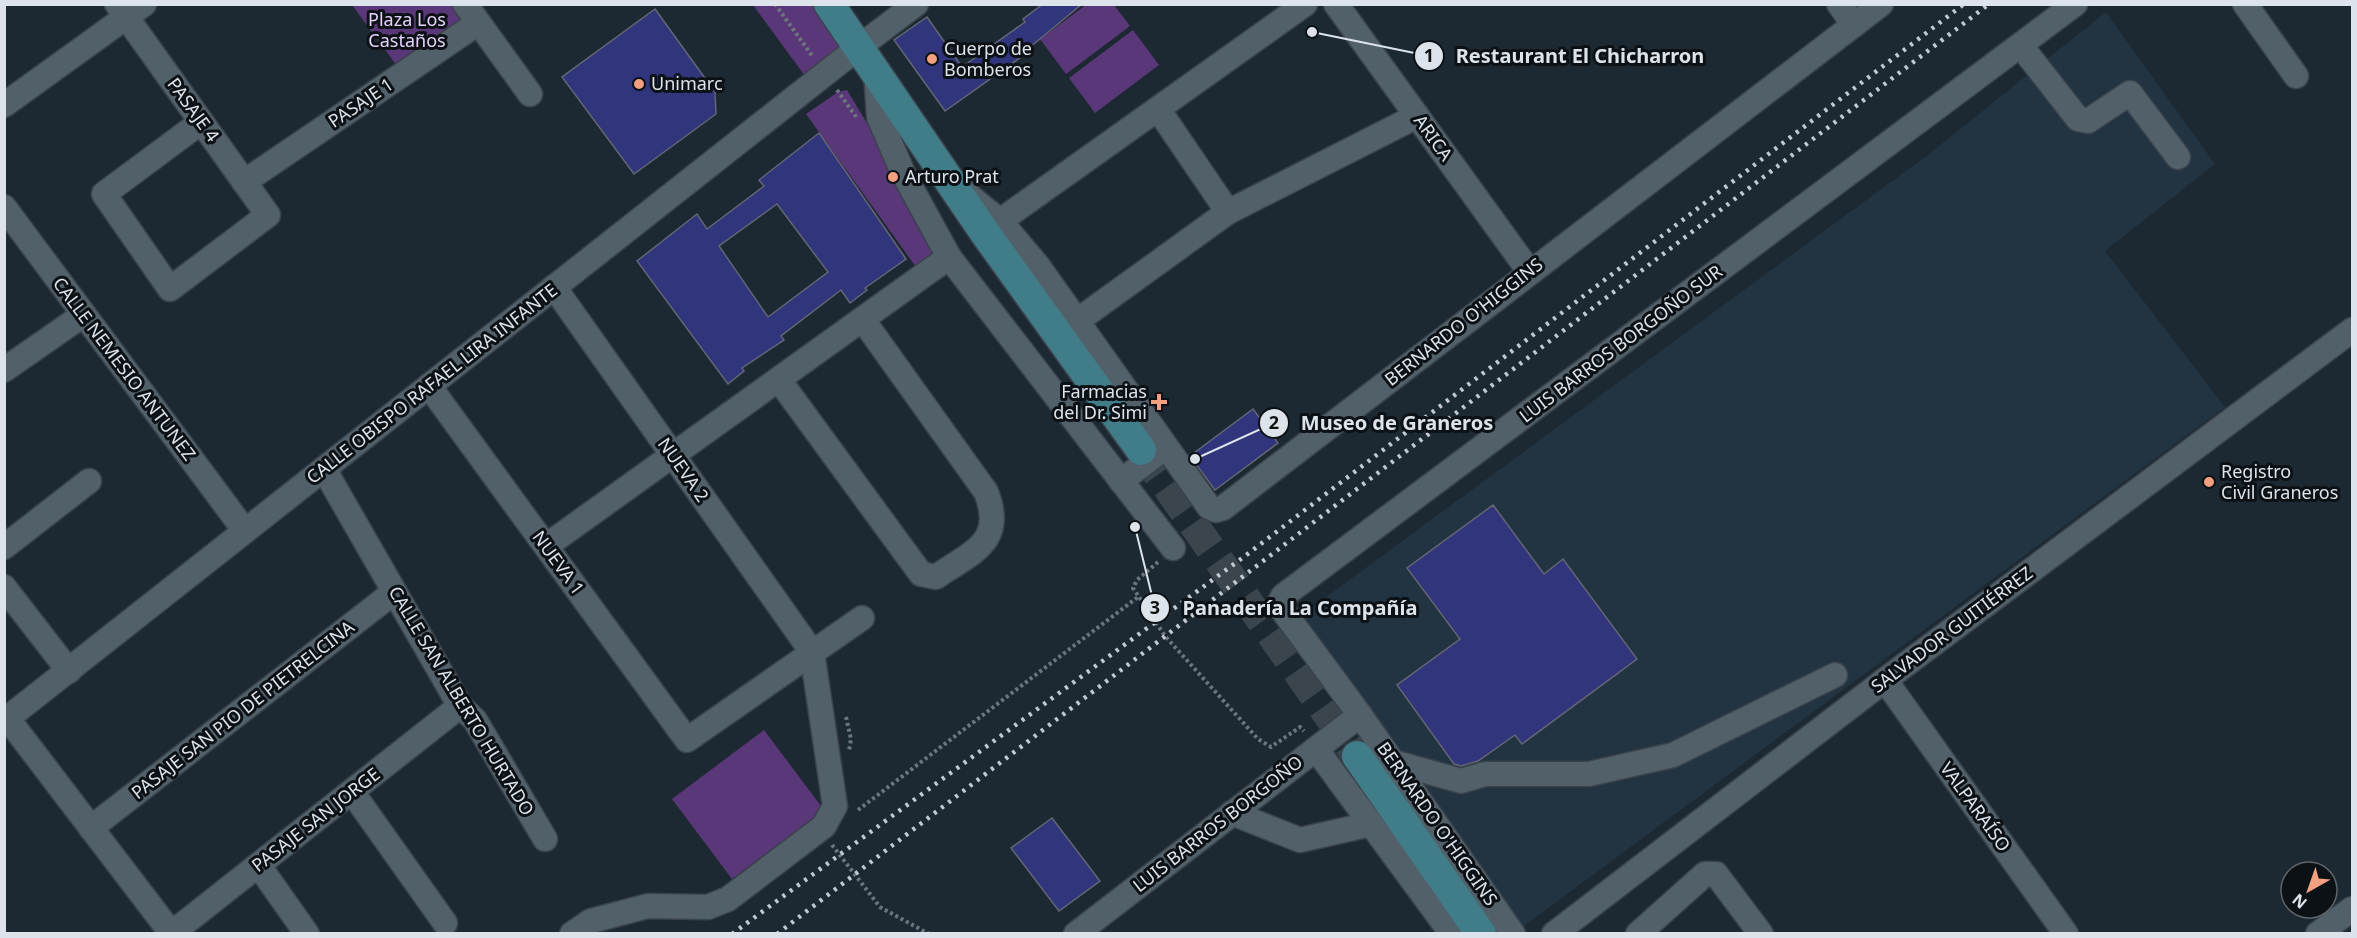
<svg xmlns="http://www.w3.org/2000/svg" width="2357" height="938" viewBox="0 0 2357 938" font-family="'Noto Sans',sans-serif">
<style>
.built{fill:#223341}
.green{fill:#5a3778}
.building{fill:#30357c;stroke:#636675;stroke-width:1.5;fill-rule:evenodd}
.lines{fill:none;stroke-linecap:round;stroke-linejoin:round}
.major-tunnel{stroke:#3a454e;stroke-width:30;stroke-dasharray:30 15;stroke-linecap:butt}
.minor-casing{stroke:#3a434c;stroke-width:27}
.major-casing{stroke:#3a434c;stroke-width:33}
.path{stroke:#6c767e;stroke-width:4;stroke-dasharray:3 3;stroke-linecap:butt}
.minor{stroke:#52606a;stroke-width:24}
.major{stroke:#417c89;stroke-width:30}
.rail{stroke:#c2c9d1;stroke-width:4.5;stroke-dasharray:3 6;stroke-linecap:butt}
.poi-dot{fill:#f2a07f;stroke:#0c1115;stroke-width:2}
.labels{text-anchor:middle;stroke-width:6;stroke-linejoin:round;paint-order:stroke}
.park-label{font-size:18px;fill:#e5d1fa;stroke:#0c1115}
.poi-label{font-size:18px;fill:#dce3ea;stroke:#0c1115;text-anchor:start}
.street-label{font-size:18px;fill:#dce3ea;stroke:#0c1115}
.leader{fill:none;stroke:#dce3ea;stroke-width:2}
.callout-dot{fill:#dce3ea;stroke:#0c1115;stroke-width:2}
.mark-label{font-size:18px;text-anchor:middle;font-weight:bold;fill:#111}
.callout-label{font-size:20px;text-anchor:middle;font-weight:bold;fill:#dce3ea;stroke:#0c1115;stroke-width:6;stroke-linejoin:round;paint-order:stroke}
</style>
<rect width="100%" height="100%" fill="#1d2932"/>
<!-- built -->
<polygon class="built" points="2106,12 2215,164 2105,251 2225,407 1520,929 1299,628 1303,614 1929,154"/>
<!-- green -->
<g class="green">
<polygon points="352,5 456,5 468,20 400,70"/>
<polygon points="753,5 817,5 846,44 805,76"/>
<polygon points="1086,5 1114,5 1130,26 1066,74 1040,39"/>
<polygon points="1133,30 1159,65 1095,113 1069,78"/>
<polygon points="847,90 897,173 938,251 916,267 806,114 838,92"/>
<polygon points="764,730 824,810 732,879 672,799"/>
</g>
<!-- building -->
<g class="building">
<polygon points="1043,4 1082,4 1029,48 1031,50 945,111 894,40 927,17 962,67 1025,22 1023,19"/>
<polygon points="655,9 715,92 716,114 634,174 562,77"/>
<path d="M819,133L906,259L865,288L867,290L850,303L841,290L781,336L784,340L742,368L744,371L728,384L637,261L697,214L707,229L764,186L759,180ZM777,204L828,272L768,317L719,246Z"/>
<polygon points="1253,409 1278,443 1215,490 1190,456"/>
<polygon points="1493,505 1544,574 1563,559 1637,659 1522,744 1515,735 1478,761 1461,766 1454,764 1397,685 1460,639 1407,568"/>
<polygon points="1052,818 1100,881 1059,911 1011,848"/>
</g>
<g class="lines">
<!-- major-tunnel -->
<polyline class="major-tunnel" points="1141,450 1357,756"/>
<!-- minor casing -->
<g class="minor-casing">
<g id="minor">
<polyline points="117,4 268,215 170,289 104,194 201,122"/>
<polyline points="465,4 530,94"/>
<polyline points="1336,4 1529,271"/>
<polyline points="1839,4 1854,25"/>
<polyline points="2245,4 2296,76"/>
<polyline points="2021,46 2078,119 2088,121 2130,93 2178,157"/>
<polyline points="876,71 879,117 903,173 949,257 1173,548"/>
<polyline points="4,105 144,4"/>
<polyline points="1158,109 1228,212"/>
<polyline points="244,182 478,23"/>
<polyline points="963,191 1000,221 1038,266 1209,507 1216,510 1223,508 1881,4"/>
<polyline points="4,207 245,531"/>
<polyline points="1000,221 1305,4"/>
<polyline points="554,287 812,652 835,806 824,826 728,899 708,907 648,906 591,921 572,934"/>
<polyline points="1077,321 1228,212 1417,116"/>
<polyline points="4,370 83,315"/>
<path d="M779,380L921,574L936,577C972,552 1006,542 986,492L863,320"/>
<polyline points="429,386 687,740 862,618"/>
<polyline points="324,469 460,706 475,720 545,839"/>
<polyline points="1121,481 1166,447"/>
<polyline points="546,546 949,257"/>
<polyline points="4,547 89,481"/>
<polyline points="4,587 69,671"/>
<polyline points="1885,680 2066,934"/>
<polyline points="8,719 172,934"/>
<polyline points="4,721 859,47 916,4"/>
<polyline points="1316,749 1452,934"/>
<polyline points="1393,762 1461,781 1485,774 1589,774 1673,755 1835,675"/>
<polyline points="352,792 445,923"/>
<polyline points="1232,813 1300,840 1371,824"/>
<polyline points="91,828 394,592"/>
<polyline points="259,866 307,934"/>
<polyline points="172,933 460,706"/>
<polyline points="1076,934 1360,715"/>
<polyline points="1513,934 1360,715 1281,608 1280,602 1283,596 2075,4"/>
<polyline points="1554,934 1885,680 2352,330"/>
<polyline points="1638,934 1705,874 1716,874 1761,934"/>
<polyline points="2318,934 2352,909"/>
</g>
</g>
<!-- major casing -->
<g class="major-casing">
<g id="major">
<polyline points="829,4 985,233 1141,450"/>
<polyline points="1357,756 1481,934"/>
</g>
</g>
<!-- path -->
<g class="path">
<polyline points="775,4 813,57"/>
<polyline points="837,90 857,118"/>
<polyline points="1158,562 1137,580 1133,588 1165,636 1258,739 1271,747 1300,727 1304,731"/>
<polyline points="846,717 851,739 849,751"/>
<polyline points="858,810 1138,597"/>
<polyline points="832,845 880,907 929,934"/>
</g>
<!-- minor -->
<use href="#minor" class="minor"/>
<!-- major -->
<use href="#major" class="major"/>
<!-- rail -->
<g class="rail">
<polyline points="732,934 1245,556 1964,4"/>
<polyline points="777,934 1989,4"/>
</g>
</g>
<!-- markers -->
<g class="poi-dot">
<circle cx="932" cy="59" r="6"/>
<circle cx="639" cy="84" r="6"/>
<circle cx="893" cy="177" r="6"/>
<path d="M1156 393h6v6h6v6h-6v6h-6v-6h-6v-6h6z"/>
<circle cx="2209" cy="482" r="6"/>
</g>
<g class="labels">
<!-- park labels -->
<g class="park-label">
<text x="407" y="26">Plaza Los<tspan x="407" dy="21">Castaños</tspan></text>
</g>
<!-- poi labels -->
<g class="poi-label">
<text x="944" y="55">Cuerpo de<tspan x="944" dy="21">Bomberos</tspan></text>
<text x="651" y="90">Unimarc</text>
<text x="905" y="183">Arturo Prat</text>
<text x="1147" y="398" text-anchor="end">Farmacias<tspan x="1147" dy="21">del Dr. Simi</tspan></text>
<text x="2221" y="478">Registro<tspan x="2221" dy="21">Civil Graneros</tspan></text>
</g>
<!-- street labels -->
<g class="street-label">
<text transform="translate(361 103) rotate(-34)" y="6">PASAJE 1</text>
<text transform="translate(193 110) rotate(54)" y="6">PASAJE 4</text>
<text transform="translate(1433 138) rotate(54)" y="6">ARICA</text>
<text transform="translate(1464 322) rotate(-38)" y="6">BERNARDO O'HIGGINS</text>
<text transform="translate(1621 344) rotate(-37)" y="6">LUIS BARROS BORGOÑO SUR</text>
<text transform="translate(124 369) rotate(53)" y="6">CALLE NEMESIO ANTUNEZ</text>
<text transform="translate(432 384) rotate(-38)" y="6">CALLE OBISPO RAFAEL LIRA INFANTE</text>
<text transform="translate(683 470) rotate(55)" y="6">NUEVA 2</text>
<text transform="translate(558 563) rotate(54)" y="6">NUEVA 1</text>
<text transform="translate(1952 630) rotate(-37)" y="6">SALVADOR GUITIÉRREZ</text>
<text transform="translate(461 701) rotate(59)" y="6">CALLE SAN ALBERTO HURTADO</text>
<text transform="translate(243 710) rotate(-38)" y="6">PASAJE SAN PIO DE PIETRELCINA</text>
<text transform="translate(1975 807) rotate(54)" y="6">VALPARAÍSO</text>
<text transform="translate(316 820) rotate(-38)" y="6">PASAJE SAN JORGE</text>
<text transform="translate(1218 824) rotate(-38)" y="6">LUIS BARROS BORGOÑO</text>
<text transform="translate(1437 824) rotate(55)" y="6">BERNARDO O'HIGGINS</text>
</g>
</g>
<!-- callouts -->
<path class="leader" d="M1312 32L1429 56M1195 459L1274 423M1135 527L1155 608"/>
<g class="callout-dot">
<circle cx="1312" cy="32" r="6"/>
<circle cx="1195" cy="459" r="6"/>
<circle cx="1135" cy="527" r="6"/>
<circle cx="1429" cy="56" r="15"/>
<circle cx="1274" cy="423" r="15"/>
<circle cx="1155" cy="608" r="15"/>
</g>
<g class="mark-label">
<text x="1429" y="62">1</text>
<text x="1274" y="429">2</text>
<text x="1155" y="614">3</text>
</g>
<g class="callout-label">
<text x="1580" y="63">Restaurant El Chicharron</text>
<text x="1397" y="430">Museo de Graneros</text>
<text x="1300" y="615">Panadería La Compañía</text>
</g>
<!-- border -->
<rect width="2357" height="938" fill="none" stroke="#dce3ea" stroke-width="12"/>
<!-- north arrow -->
<g transform="translate(2309 890) rotate(220)"><circle r="28" fill="#0c1115" stroke="#5f656a" stroke-width="1.5"/>
<path d="M0-4.5L10 22L0 15L-10 22Z" fill="#f2a07f"/>
<text y="-9" font-size="16" font-weight="bold" text-anchor="middle" fill="#dce3ea">N</text>
</g>
</svg>
